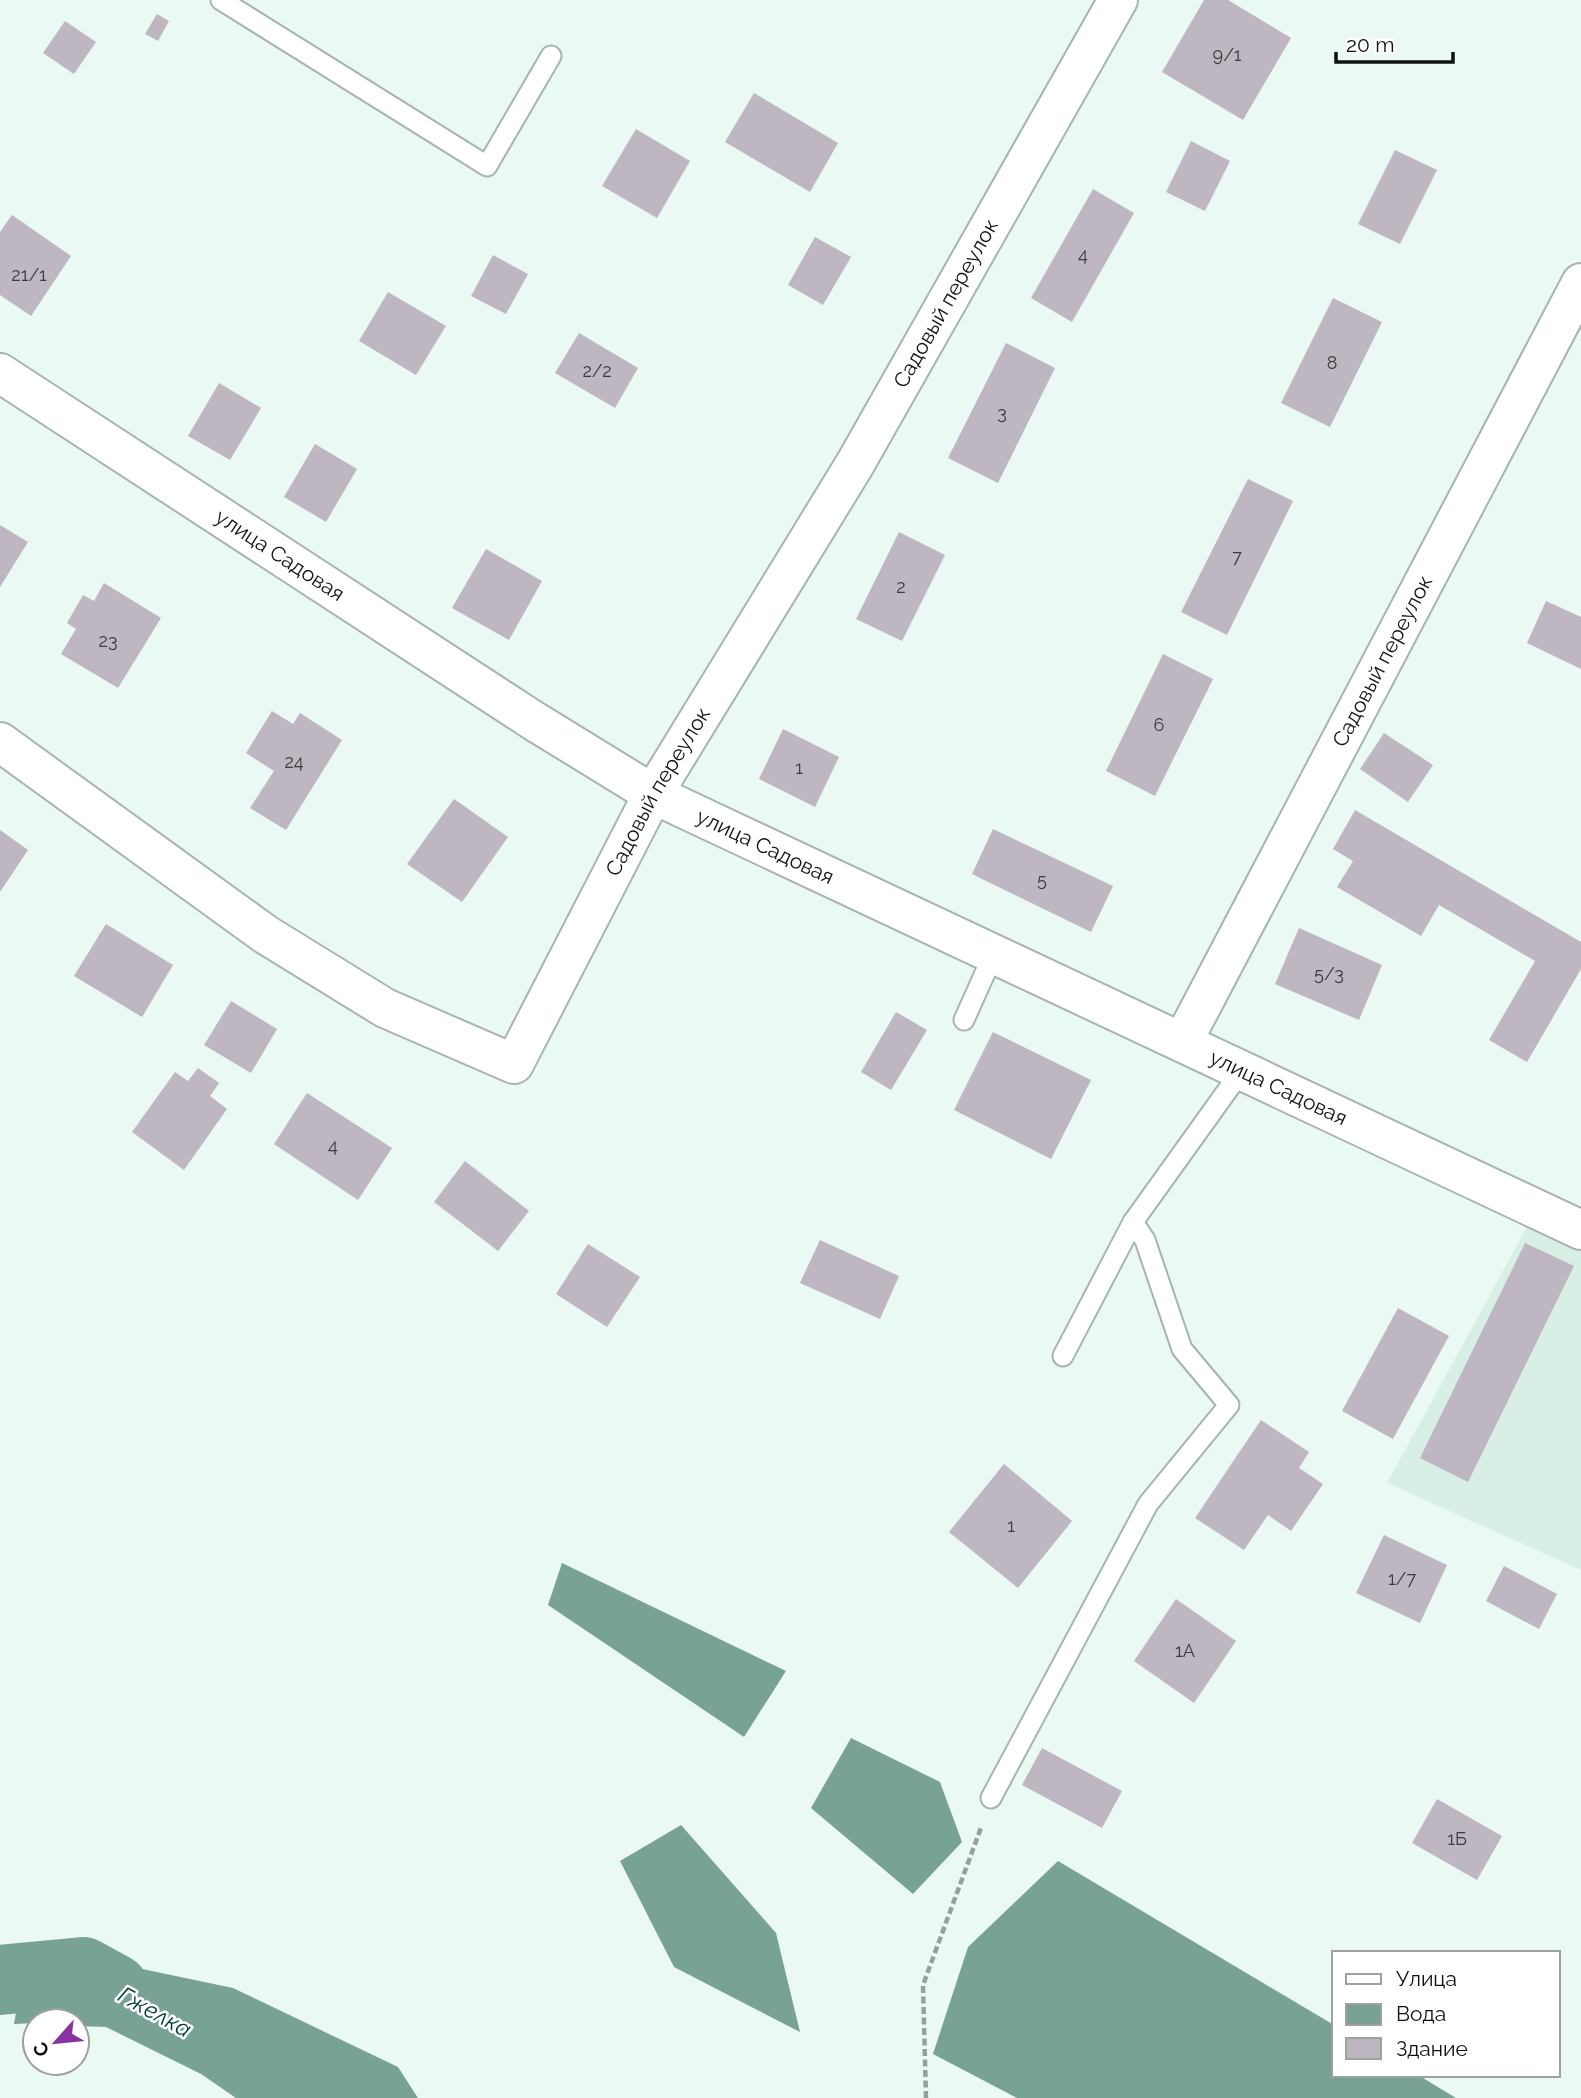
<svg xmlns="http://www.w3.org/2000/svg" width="1581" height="2098" viewBox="0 0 1581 2098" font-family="Raleway,sans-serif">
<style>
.built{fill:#d8efe6}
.water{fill:#78a394}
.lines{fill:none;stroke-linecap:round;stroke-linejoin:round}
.river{stroke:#78a394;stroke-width:70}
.building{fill:#beb6c0}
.service-casing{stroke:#a7b4af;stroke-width:23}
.minor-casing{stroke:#a7b4af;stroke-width:42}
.path{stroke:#95a09c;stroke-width:4.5;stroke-dasharray:7 3.5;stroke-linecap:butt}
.service{stroke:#fff;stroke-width:19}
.minor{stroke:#fff;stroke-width:38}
.labels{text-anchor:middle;stroke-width:5;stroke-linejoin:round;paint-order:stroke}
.number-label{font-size:18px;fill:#3a3c3d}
.street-label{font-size:21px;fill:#0e1311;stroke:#fff}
.water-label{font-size:23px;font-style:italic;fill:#004031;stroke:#fff}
</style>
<rect width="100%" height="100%" fill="#eaf9f3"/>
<!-- built -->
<polygon class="built" points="1532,1218 1581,1242 1581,1570 1387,1483"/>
<!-- water -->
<g class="water">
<polygon points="562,1563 786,1671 744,1737 548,1605"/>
<polygon points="851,1738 940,1782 962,1842 913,1894 811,1808"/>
<polygon points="681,1825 776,1933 800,2032 674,1967 620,1861"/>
<polygon points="1058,1861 1334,2025 1334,2075 1418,2075 1456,2098 1017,2098 933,2054 968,1947"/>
<polygon points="28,1945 233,1988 398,2067 418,2098 236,2098 201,2074 106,2027 77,2026 77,2021 14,2024"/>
</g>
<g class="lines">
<!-- river -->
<polyline class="river" points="0,1980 83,1972 114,1989"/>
</g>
<!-- building -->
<g class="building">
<polygon points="1204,0 1228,0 1291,38 1243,120 1162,72"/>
<polygon points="157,14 169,21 158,41 145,34"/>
<polygon points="65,21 96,42 74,74 43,53"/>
<polygon points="754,93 838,143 810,192 725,142"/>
<polygon points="636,129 690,161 657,218 602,186"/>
<polygon points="1191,141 1230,161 1205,211 1166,192"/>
<polygon points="1395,150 1437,170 1400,244 1358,224"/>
<polygon points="1093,189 1134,213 1072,322 1031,298"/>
<polygon points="12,215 71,256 31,316 0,295 0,232"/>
<polygon points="815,237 851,257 823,305 788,285"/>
<polygon points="493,255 528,274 506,314 471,296"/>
<polygon points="388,292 446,326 416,375 359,341"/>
<polygon points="1333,298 1382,322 1330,427 1281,403"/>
<polygon points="579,333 638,368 615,408 555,373"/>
<polygon points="1006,343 1055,368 998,483 948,458"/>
<polygon points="219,383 261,408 230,460 188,436"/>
<polygon points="315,444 357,469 326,522 284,497"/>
<polygon points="1248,479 1293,501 1227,635 1181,612"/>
<polygon points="0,525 28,542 0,587"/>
<polygon points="899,532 945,555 902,641 856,619"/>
<polygon points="486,549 542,581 509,640 452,608"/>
<polygon points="104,583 161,618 118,688 61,654 76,629 67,623 83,595 94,601"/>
<polygon points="1546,601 1581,617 1581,669 1527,643"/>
<polygon points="1163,654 1213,679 1155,796 1106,771"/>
<polygon points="272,711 293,724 300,713 342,740 286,830 250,808 274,771 246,753"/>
<polygon points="783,729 839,757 815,807 759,779"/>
<polygon points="1384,733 1433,765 1408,802 1360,769"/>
<polygon points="454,799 508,837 462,902 407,864"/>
<polygon points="1355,810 1581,942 1581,969 1527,1062 1489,1040 1535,961 1439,905 1421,936 1337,887 1353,861 1333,849"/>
<polygon points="993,829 1113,886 1091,932 972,874"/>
<polygon points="0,830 28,850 0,892"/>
<polygon points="106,924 173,965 142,1017 74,976"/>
<polygon points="1299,928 1382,965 1359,1020 1275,984"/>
<polygon points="231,1001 277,1029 251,1073 204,1045"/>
<polygon points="896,1012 927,1030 891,1090 861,1072"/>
<polygon points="993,1032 1091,1080 1051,1159 954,1110"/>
<polygon points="198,1068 219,1083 210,1096 227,1109 184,1170 132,1132 175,1072 188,1081"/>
<polygon points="307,1093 392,1148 358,1200 274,1144"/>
<polygon points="465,1161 529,1211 498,1251 434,1202"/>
<polygon points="820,1240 899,1276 880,1319 800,1283"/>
<polygon points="1525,1243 1574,1266 1468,1482 1420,1458"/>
<polygon points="588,1244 640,1277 607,1327 556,1294"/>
<polygon points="1398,1308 1449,1336 1393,1439 1342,1411"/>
<polygon points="1261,1420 1309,1452 1299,1468 1323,1484 1291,1531 1268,1515 1244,1550 1195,1518"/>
<polygon points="1004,1464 1072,1521 1018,1588 949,1532"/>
<polygon points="1384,1535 1447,1565 1420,1623 1356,1593"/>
<polygon points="1504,1566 1557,1594 1539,1629 1486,1601"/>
<polygon points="1176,1599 1236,1641 1194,1703 1134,1661"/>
<polygon points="1042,1748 1122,1791 1102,1828 1022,1785"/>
<polygon points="1437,1799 1502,1836 1477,1880 1412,1843"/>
</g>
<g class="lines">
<!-- service casing -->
<g class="service-casing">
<g id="service">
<polyline points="221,0 487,166 551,56"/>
<polyline points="964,1020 994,953"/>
<polyline points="1063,1356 1133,1222 1242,1070"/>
<polyline points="991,1798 1148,1504 1229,1405 1182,1349 1145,1240 1133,1222"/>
</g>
</g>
<!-- minor casing -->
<g class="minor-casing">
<g id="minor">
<path id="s1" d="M0,373L534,721L653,794L1581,1230"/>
<path id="s2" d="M0,742L265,934L385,1008L514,1064L653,794L855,464L1118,0"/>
<path id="s3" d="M1183,1041L1581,283"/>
</g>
</g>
<!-- path -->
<polyline class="path" points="926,2098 923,1985 982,1825"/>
<!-- service -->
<use href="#service" class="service"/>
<!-- minor -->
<use href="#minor" class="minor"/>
</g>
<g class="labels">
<!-- number labels -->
<g class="number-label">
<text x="1227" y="61">9/1</text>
<text x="1083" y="261">4</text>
<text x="29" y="281">21/1</text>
<text x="1332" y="369">8</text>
<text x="597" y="377">2/2</text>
<text x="1002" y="419">3</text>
<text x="1237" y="563">7</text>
<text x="901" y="593">2</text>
<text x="108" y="647">23</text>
<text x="1159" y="731">6</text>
<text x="294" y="768">24</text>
<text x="799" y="774">1</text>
<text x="1042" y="886">5</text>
<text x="1329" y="980">5/3</text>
<text x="333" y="1152">4</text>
<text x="1011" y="1532">1</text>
<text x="1402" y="1585">1/7</text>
<text x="1185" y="1657">1А</text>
<text x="1457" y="1845">1Б</text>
</g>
<!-- street labels -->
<g class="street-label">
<text dy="7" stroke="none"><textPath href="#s2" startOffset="1484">Садовый переулок</textPath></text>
<text dy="7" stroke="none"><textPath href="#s1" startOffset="334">улица Садовая</textPath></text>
<text dy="7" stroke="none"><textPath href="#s3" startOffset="429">Садовый переулок</textPath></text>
<text dy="7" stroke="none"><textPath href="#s2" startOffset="917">Садовый переулок</textPath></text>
<text dy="7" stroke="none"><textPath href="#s1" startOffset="901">улица Садовая</textPath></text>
<text dy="7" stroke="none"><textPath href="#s1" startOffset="1468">улица Садовая</textPath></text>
</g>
<!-- water labels -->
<g class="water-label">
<text transform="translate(155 2012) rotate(29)" y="8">Гжелка</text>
</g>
</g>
<!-- legend -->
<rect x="1332" y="1951" width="228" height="126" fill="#ffffff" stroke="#9fa1a0" stroke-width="2"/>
<rect x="1346" y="1974" width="35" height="10" fill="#ffffff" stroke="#9fa1a0" stroke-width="2"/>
<text x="1396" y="1986" font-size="21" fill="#0e1311">Улица</text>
<rect x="1346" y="2004" width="35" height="21" fill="#78a394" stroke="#9fa1a0" stroke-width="2"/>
<text x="1396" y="2021" font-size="21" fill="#0e1311">Вода</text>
<rect x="1346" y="2038" width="35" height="21" fill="#beb6c0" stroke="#9fa1a0" stroke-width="2"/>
<text x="1396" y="2056" font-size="21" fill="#0e1311">Здание</text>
<!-- north arrow -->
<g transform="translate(56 2042) rotate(243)"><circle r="33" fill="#ffffff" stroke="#9fa1a0" stroke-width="2"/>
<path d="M0-5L12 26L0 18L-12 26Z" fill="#8833a1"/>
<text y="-10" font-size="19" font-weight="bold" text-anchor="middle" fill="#0e1311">С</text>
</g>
<!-- scale -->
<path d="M1336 52v10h117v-10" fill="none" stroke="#0e1311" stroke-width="3.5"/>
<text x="1346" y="52" font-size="21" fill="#0e1311" stroke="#ffffff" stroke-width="5" paint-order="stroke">20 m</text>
</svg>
